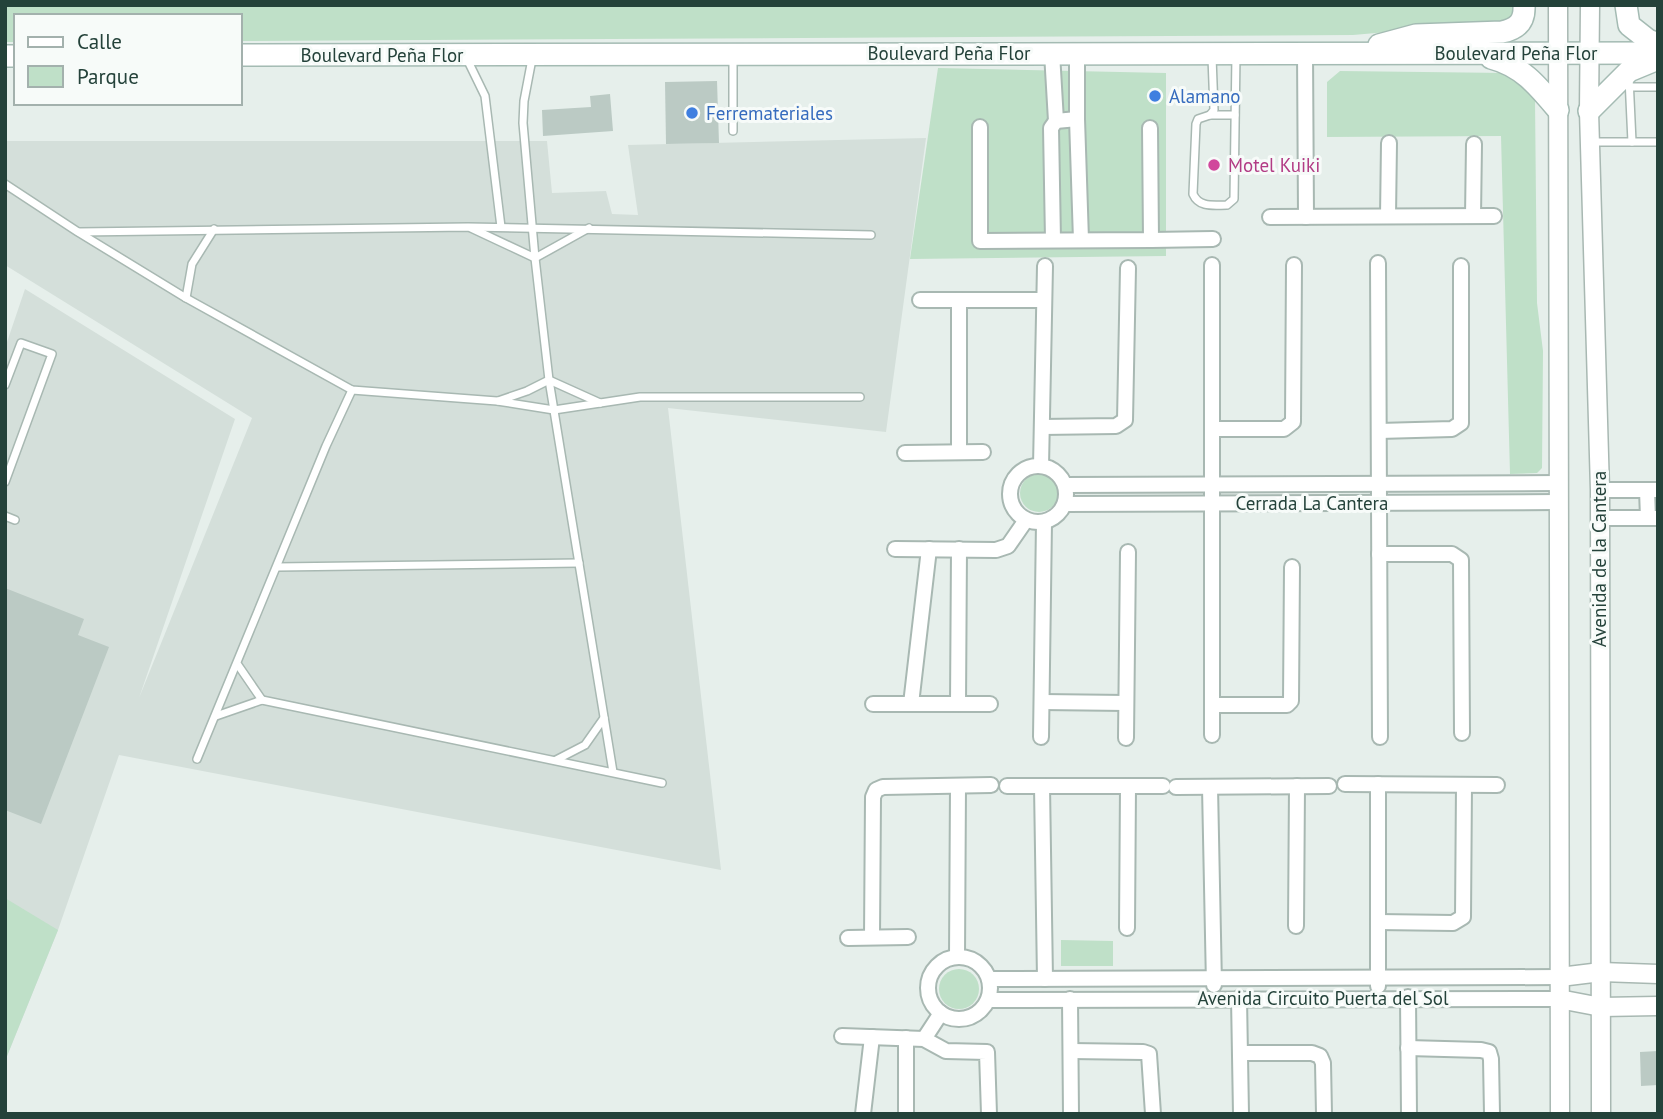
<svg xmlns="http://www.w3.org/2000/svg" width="1663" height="1119" viewBox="0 0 1663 1119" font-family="'PT Sans',sans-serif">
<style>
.built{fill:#d4dfda}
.green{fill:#bfe0c8}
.building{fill:#bbcac4}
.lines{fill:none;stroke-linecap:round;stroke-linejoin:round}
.service-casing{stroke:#a8b8b2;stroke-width:10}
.minor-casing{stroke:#a8b8b2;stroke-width:18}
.tertiary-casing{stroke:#a8b8b2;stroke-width:21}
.secondary-casing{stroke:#a4bbb3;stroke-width:24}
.service{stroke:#fff;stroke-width:7}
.minor{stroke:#fff;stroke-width:14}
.tertiary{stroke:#fff;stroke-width:18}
.secondary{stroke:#fff;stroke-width:21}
.shop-dot{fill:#3f7fe0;stroke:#f7fbf9;stroke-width:2.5}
.hotel-dot{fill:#d1479c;stroke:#f7fbf9;stroke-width:2.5}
.labels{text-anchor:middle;stroke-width:6;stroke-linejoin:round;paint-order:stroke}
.street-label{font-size:19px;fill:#24423a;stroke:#f7fbf9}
.shop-label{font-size:19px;fill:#366cbe;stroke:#f7fbf9;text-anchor:start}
.hotel-label{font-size:19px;fill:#b23c85;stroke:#f7fbf9;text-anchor:start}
</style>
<rect width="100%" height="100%" fill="#e6efeb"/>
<!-- built -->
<polygon class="built" points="926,138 886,432 668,408 721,870 119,755 58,930 5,1061 5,348 25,289 235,419 139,698 252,418 5,265 5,141 547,141 552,193 606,191 612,214 638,215 628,145"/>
<!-- green -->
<g class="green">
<polygon points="5,5 1520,5 1513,21 1353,35 240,41 240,16 16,16 16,42 5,42"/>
<polygon points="938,68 1166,73 1166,256 910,259"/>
<polygon points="1340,71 1507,73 1530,91 1535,100 1537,303 1543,351 1542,468 1537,473 1510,474 1501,136 1327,137 1327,82"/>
<circle cx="1039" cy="493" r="19"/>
<polygon points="5,898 58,930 5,1061"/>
<polygon points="1061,940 1113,941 1113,966 1061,966"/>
<circle cx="959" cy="989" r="20"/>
</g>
<!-- building -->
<g class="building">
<polygon points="717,81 719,143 666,144 665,82"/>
<polygon points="610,94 613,131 543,136 542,110 591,107 590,96"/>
<polygon points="5,588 84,619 78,635 109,647 41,824 5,810"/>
<polygon points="1658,1051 1658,1085 1641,1086 1640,1052"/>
</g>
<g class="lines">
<!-- service casing -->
<g class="service-casing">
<g id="service">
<path d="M1212,57L1214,110L1210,115L1198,119L1196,124L1193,194C1199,208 1214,205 1227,205L1234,199L1236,54"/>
<polyline points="733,58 733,131"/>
<polyline points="467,59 485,96 501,227"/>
<polyline points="532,59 524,101 523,123 535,258 549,380 613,772"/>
<polyline points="1630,87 1658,87"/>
<polyline points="1210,115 1235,115"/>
<polyline points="1591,142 1632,142 1629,78"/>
<polyline points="1632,142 1658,142"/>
<polyline points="5,184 78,232 186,298 352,390 497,401 554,410 640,397 860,397"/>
<polyline points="471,228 535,258 589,228"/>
<polyline points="79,232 468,227 871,235"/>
<polyline points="186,298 192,264 214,229"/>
<polyline points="5,385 21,343 52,354 5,482"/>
<polyline points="498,401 527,391 549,380 600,403"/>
<polyline points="5,516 15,520"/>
<polyline points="277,567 579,563"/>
<polyline points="238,665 262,700"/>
<polyline points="216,716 262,700 662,783"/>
<polyline points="197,759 326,446 352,390"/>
<polyline points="556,760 585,745 604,718"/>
</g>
</g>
<!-- minor casing -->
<g class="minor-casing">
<g id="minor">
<polyline points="1305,52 1306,217"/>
<polyline points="1052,53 1056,121"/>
<polyline points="1077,119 1077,53"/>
<polyline points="980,127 980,241 1151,240 1150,128"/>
<polyline points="1388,216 1389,143"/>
<polyline points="1473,216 1474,144"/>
<polyline points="1270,217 1494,216"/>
<polyline points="1053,240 1051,128 1056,121 1077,119 1081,240"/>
<polyline points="1151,240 1213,239"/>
<polyline points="1378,263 1380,737"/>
<polyline points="920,300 1044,300"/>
<polyline points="959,300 959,452"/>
<polyline points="1042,427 1116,426 1125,420 1128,268"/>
<polyline points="1212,429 1284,429 1293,422 1294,265"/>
<polyline points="1379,431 1452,429 1461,423 1461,266"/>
<polyline points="905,453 983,452"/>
<circle cx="1038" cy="494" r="28"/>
<polyline points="1041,466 1045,266"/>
<polyline points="1065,485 1559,483"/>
<polyline points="1600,490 1658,490"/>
<polyline points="1647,490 1648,518"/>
<polyline points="1065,504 1559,502"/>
<polyline points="1600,518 1658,518"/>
<polyline points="895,549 996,550 1008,546 1026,520"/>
<polyline points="1379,554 1452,554 1461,560 1462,733"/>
<polyline points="1042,702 1126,703"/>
<polyline points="873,704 990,704"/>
<polyline points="911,704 929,549"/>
<polyline points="958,704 959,549"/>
<polyline points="1212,705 1287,705 1291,701 1292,567"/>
<polyline points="1212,735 1212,265"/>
<polyline points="1041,737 1044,522"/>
<polyline points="1126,738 1128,552"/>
<polyline points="1345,784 1497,785"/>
<polyline points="1378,784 1378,986"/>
<polyline points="1007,786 1163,786"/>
<polyline points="1042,786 1045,979"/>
<polyline points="1176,787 1329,786"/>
<polyline points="1210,787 1214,985"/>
<polyline points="1378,922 1453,923 1463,917 1464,785"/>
<polyline points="1296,926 1297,786"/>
<polyline points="1127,928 1128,786"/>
<polyline points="872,937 873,797 876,790 883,787 991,785"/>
<polyline points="848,938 908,937"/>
<polyline points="957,957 958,786"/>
<circle cx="959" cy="988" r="31"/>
<polyline points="989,979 1560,977"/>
<polyline points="1408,997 1409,1114"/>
<polyline points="1239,998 1241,1114"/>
<polyline points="1070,999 1071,1114"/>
<polyline points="988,1000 1559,999"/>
<polyline points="842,1036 924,1039 946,1051 987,1052 989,1114"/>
<polyline points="906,1038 906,1114"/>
<polyline points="924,1039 941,1013"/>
<polyline points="1408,1048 1481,1050 1489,1052 1491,1059 1492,1114"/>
<polyline points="1071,1051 1143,1052 1149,1054 1153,1114"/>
<polyline points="1240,1053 1312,1053 1320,1056 1323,1063 1324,1114"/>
<polyline points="863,1114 872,1037"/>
</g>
</g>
<!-- tertiary casing -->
<g class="tertiary-casing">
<g id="tertiary">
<polyline points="1558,5 1560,1114"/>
<polyline points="1590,5 1589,111 1600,490 1601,1114"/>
<polyline points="1560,977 1601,972 1658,974"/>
<polyline points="1559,999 1601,1007 1658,1006"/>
</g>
</g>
<!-- secondary casing -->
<g class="secondary-casing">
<g id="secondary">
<polyline points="1626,5 1629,25 1648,40 1658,44"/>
<path d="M1379,45L1416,35L1502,32C1517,29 1525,22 1524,5"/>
<polyline points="240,55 1658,53"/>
<polyline points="5,56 16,56"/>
<path d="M1491,58C1522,66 1538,86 1558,110"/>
<polyline points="1589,111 1629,71 1658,59"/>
</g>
</g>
<!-- service -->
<use href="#service" class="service"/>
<!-- minor -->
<use href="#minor" class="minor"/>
<!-- tertiary -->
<use href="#tertiary" class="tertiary"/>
<!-- secondary -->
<use href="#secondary" class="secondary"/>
</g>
<!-- markers -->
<g class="shop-dot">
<circle cx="1155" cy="96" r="7"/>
<circle cx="692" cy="113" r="7"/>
</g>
<circle class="hotel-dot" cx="1214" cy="165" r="7"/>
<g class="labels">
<!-- street labels -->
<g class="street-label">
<text x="949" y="60">Boulevard Peña Flor</text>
<text x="1516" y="60">Boulevard Peña Flor</text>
<text x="382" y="62">Boulevard Peña Flor</text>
<text x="1312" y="510">Cerrada La Cantera</text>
<text transform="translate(1599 559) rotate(-90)" y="7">Avenida de la Cantera</text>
<text x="1323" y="1005">Avenida Circuito Puerta del Sol</text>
</g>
<!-- shop labels -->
<g class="shop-label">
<text x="1169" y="103">Alamano</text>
<text x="706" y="120">Ferremateriales</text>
</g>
<!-- hotel labels -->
<g class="hotel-label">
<text x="1228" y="172">Motel Kuiki</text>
</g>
</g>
<!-- border -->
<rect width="1663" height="1119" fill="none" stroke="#24423a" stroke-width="14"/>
<!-- legend -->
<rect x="14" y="14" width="228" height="91" fill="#f7fbf9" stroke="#a3b1ad" stroke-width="2"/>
<rect x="28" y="37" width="35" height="10" fill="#ffffff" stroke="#a3b1ad" stroke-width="2"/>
<text x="77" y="49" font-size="21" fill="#24423a">Calle</text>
<rect x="28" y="66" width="35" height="21" fill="#bfe0c8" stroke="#a3b1ad" stroke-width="2"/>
<text x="77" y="84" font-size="21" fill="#24423a">Parque</text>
</svg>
